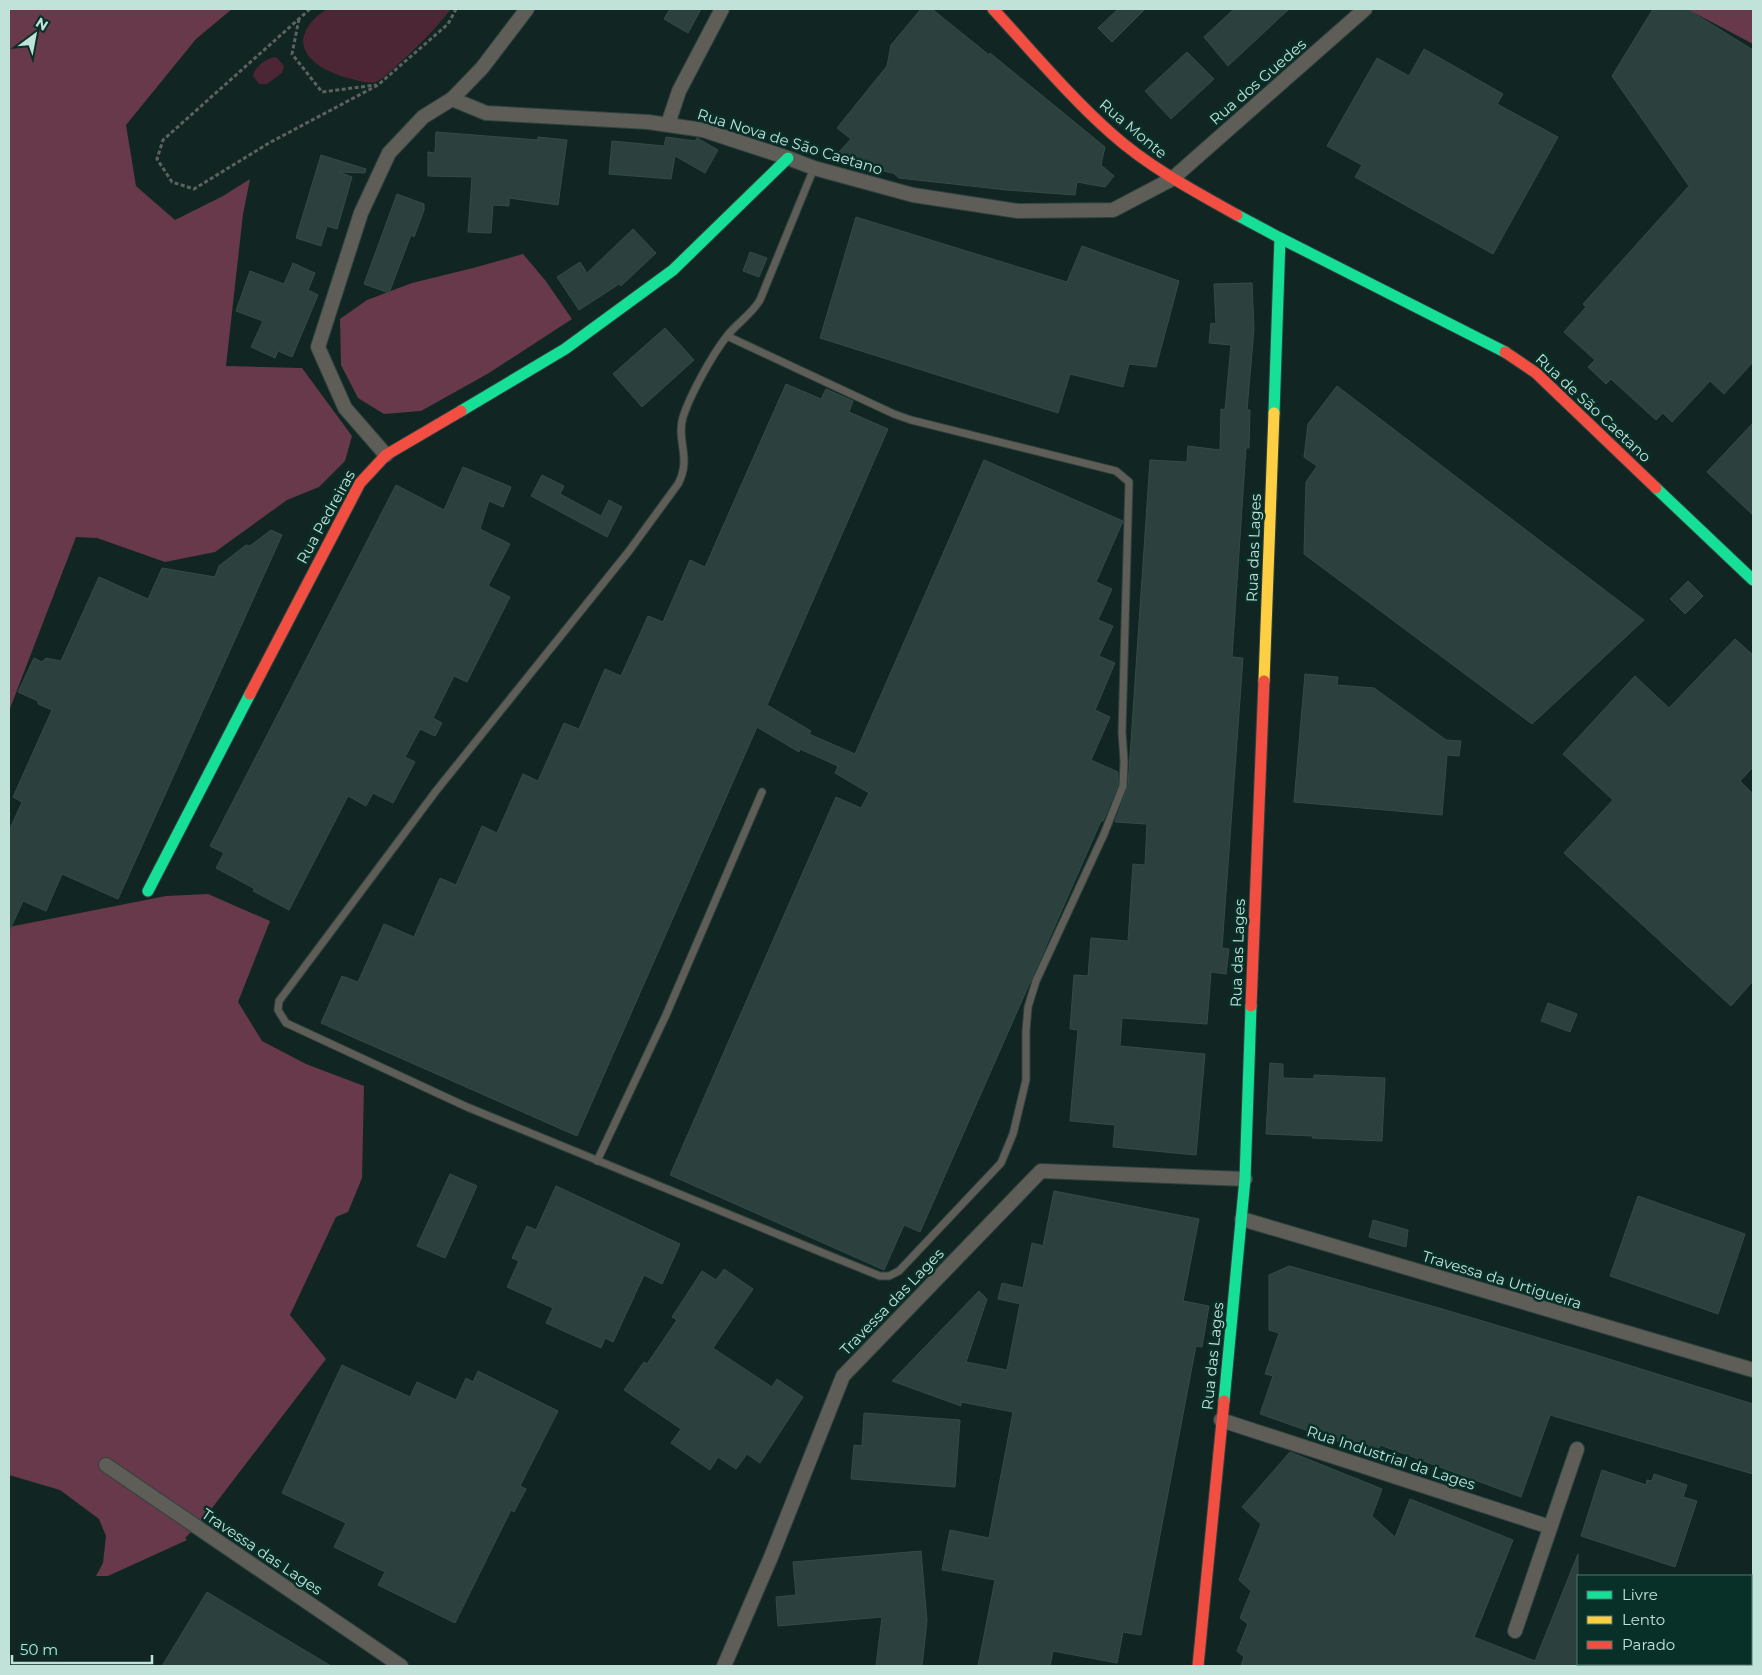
<svg xmlns="http://www.w3.org/2000/svg" width="1762" height="1675" viewBox="0 0 1762 1675" font-family="Montserrat,sans-serif">
<style>
.green{fill:#4d2635}
.forest{fill:#67394a}
.building{fill:#2c403d;stroke:#324c4a}
.lines{fill:none;stroke-linecap:round;stroke-linejoin:round}
.lane-casing{stroke:#2f423e;stroke-width:9}
.street-casing{stroke:#2f423e;stroke-width:16}
.fast-casing{stroke:#2f423e;stroke-width:13}
.slow-casing{stroke:#2f423e;stroke-width:13}
.jam-casing{stroke:#2f423e;stroke-width:13}
.path{stroke:#5c625e;stroke-width:3;stroke-dasharray:4 2.5;stroke-linecap:butt}
.lane{stroke:#5e5d58;stroke-width:7}
.street{stroke:#5e5d58;stroke-width:14}
.fast{stroke:#16e098;stroke-width:11}
.slow{stroke:#ffcf43;stroke-width:11}
.jam{stroke:#f24e42;stroke-width:11}
.labels{text-anchor:middle;stroke-width:5;stroke-linejoin:round;paint-order:stroke}
.street-label{font-size:15px;fill:#c0e2d9;stroke:#082f28}
</style>
<rect width="100%" height="100%" fill="#112622"/>
<!-- green -->
<g class="green">
<path d="M327,9H451C434,31 414,50 393,69C389,72 383,79 378,81C370,85 356,80 348,78C325,72 288,53 310,24C314,18 321,13 327,9Z"/>
<path d="M274,57L277,58L284,66L282,73L267,84H259L253,76C255,67 265,59 274,57Z"/>
</g>
<!-- forest -->
<g class="forest">
<polygon points="9,9 232,9 196,39 126,125 136,186 175,220 223,196 250,179 243,214 226,366 302,368 352,436 345,461 319,487 287,500 215,552 165,562 97,538 76,537 9,711"/>
<polygon points="1687,9 1753,9 1753,44"/>
<polygon points="523,254 545,280 572,319 489,373 421,411 384,414 358,398 341,365 340,319 367,300 412,283 473,268"/>
<polygon points="208,894 270,921 238,1002 262,1041 306,1064 364,1086 362,1178 348,1212 336,1217 290,1315 326,1359 193,1533 190,1533 185,1538 187,1540 108,1576 96,1576 103,1563 106,1536 99,1519 60,1490 9,1475 9,927 166,896"/>
</g>
<!-- building -->
<g class="building">
<polygon points="670,9 701,9 688,33 664,19"/>
<polygon points="921,9 932,9 989,55 990,53 1105,147 1101,165 1114,176 1105,187 1077,182 1075,195 1007,190 899,178 893,173 856,166 839,152 851,139 837,128 887,66 891,45"/>
<polygon points="1118,9 1145,9 1112,42 1098,28"/>
<polygon points="1234,9 1289,9 1228,66 1204,37"/>
<polygon points="1653,9 1687,9 1753,50 1753,362 1724,394 1710,381 1672,422 1663,413 1656,420 1611,379 1606,384 1588,367 1595,360 1564,332 1586,307 1583,304 1689,186 1612,76"/>
<polygon points="1424,49 1503,94 1497,104 1558,137 1493,254 1355,177 1362,165 1327,146 1377,58 1409,76"/>
<polygon points="1187,52 1214,79 1171,119 1145,91"/>
<polygon points="436,132 538,140 538,137 567,140 558,205 509,198 509,206 493,205 491,233 468,232 472,177 428,176 428,152 435,153"/>
<polygon points="666,137 695,141 697,138 718,150 705,173 675,156 671,179 609,174 612,141 664,146"/>
<polygon points="321,155 366,169 365,173 339,172 352,177 337,229 327,226 321,246 296,238"/>
<polygon points="397,194 424,204 424,210 414,237 411,235 389,293 364,284"/>
<polygon points="856,217 1067,282 1082,246 1179,281 1156,367 1129,364 1123,387 1070,374 1058,413 820,338"/>
<polygon points="633,229 656,253 621,286 619,284 579,310 557,277 580,262 587,273"/>
<polygon points="750,252 767,258 759,277 743,271"/>
<polygon points="293,263 315,273 308,290 318,295 292,357 278,351 275,358 251,347 263,321 236,311 250,271 284,284"/>
<polygon points="1252,283 1254,329 1247,410 1250,410 1249,448 1246,448 1232,657 1243,658 1222,948 1229,949 1226,974 1211,972 1207,1024 1122,1018 1120,1046 1205,1054 1196,1155 1113,1147 1115,1125 1070,1121 1078,1030 1070,1029 1074,975 1088,976 1091,938 1128,941 1133,864 1145,865 1147,824 1115,822 1128,786 1150,460 1187,462 1188,446 1220,450 1221,409 1225,410 1231,345 1209,343 1211,323 1216,324 1214,284"/>
<polygon points="665,328 694,360 642,407 613,374"/>
<polygon points="786,384 821,399 826,389 853,401 849,412 888,429 767,705 811,731 809,734 855,754 984,460 1123,521 1096,582 1112,589 1098,620 1113,626 1099,656 1115,663 1095,710 1110,717 1091,760 1118,772 1118,785 1103,821 1101,821 920,1232 904,1225 884,1270 670,1175 836,797 861,808 869,793 835,773 838,766 800,749 799,752 757,727 577,1136 321,1023 342,976 358,982 384,924 414,937 440,878 456,885 482,826 497,833 523,774 538,781 564,723 579,729 605,669 621,676 648,616 663,622 690,560 705,567"/>
<polygon points="1337,386 1644,620 1532,724 1304,554 1306,482 1317,466 1304,457 1308,424"/>
<polygon points="1753,423 1753,515 1707,472"/>
<polygon points="463,467 511,487 503,507 489,501 480,529 510,544 488,586 510,597 467,682 454,676 433,718 442,723 435,736 420,729 405,757 415,762 393,803 373,793 366,806 348,796 289,910 253,891 255,889 216,868 224,853 210,846 396,485 444,510"/>
<polygon points="542,475 564,486 560,494 601,516 609,500 622,507 607,537 531,496"/>
<polygon points="271,530 282,535 118,899 62,874 46,911 23,901 9,932 9,831 22,802 13,797 52,710 38,704 38,701 18,692 34,658 42,662 46,658 61,661 99,577 148,599 162,568 215,577 219,566 246,545 250,546"/>
<polygon points="1688,581 1703,596 1685,614 1670,599"/>
<polygon points="1735,639 1753,655 1753,767 1740,781 1753,794 1753,981 1731,1006 1564,853 1613,800 1563,754 1635,676 1669,708"/>
<polygon points="1305,674 1338,677 1337,685 1374,688 1446,740 1461,741 1459,756 1447,755 1442,815 1294,802"/>
<polygon points="1548,1003 1577,1014 1570,1032 1541,1021"/>
<polygon points="1270,1063 1283,1064 1283,1078 1314,1079 1314,1075 1385,1078 1382,1141 1312,1138 1313,1136 1266,1134"/>
<polygon points="450,1174 477,1186 445,1258 417,1246"/>
<polygon points="556,1186 680,1244 662,1284 644,1275 613,1342 605,1338 601,1348 546,1323 553,1308 507,1287 519,1261 512,1258 527,1226 536,1230"/>
<polygon points="1054,1191 1199,1219 1183,1301 1209,1306 1202,1347 1196,1346 1141,1635 1123,1632 1117,1663 1053,1651 1050,1666 978,1666 995,1580 942,1570 950,1530 989,1538 1013,1412 961,1402 961,1406 892,1381 979,1291 987,1299 966,1362 1007,1370 1020,1304 998,1299 1002,1283 1023,1288 1032,1243 1043,1246"/>
<polygon points="1638,1196 1745,1234 1718,1314 1610,1276"/>
<polygon points="1373,1220 1408,1230 1406,1247 1369,1237"/>
<polygon points="1289,1266 1439,1308 1593,1354 1753,1404 1753,1474 1550,1415 1521,1497 1380,1445 1377,1455 1260,1414 1273,1376 1265,1374 1279,1333 1269,1330 1269,1275"/>
<polygon points="724,1269 753,1289 713,1348 772,1387 777,1379 803,1397 760,1463 747,1454 736,1469 718,1457 710,1470 671,1443 681,1429 624,1390 644,1362 647,1364 677,1320 672,1317 702,1271 716,1280"/>
<polygon points="342,1365 410,1397 417,1382 456,1400 466,1378 473,1382 478,1371 558,1411 520,1486 526,1489 514,1512 511,1510 455,1623 378,1585 385,1572 334,1547 346,1523 282,1493"/>
<polygon points="864,1413 960,1420 955,1487 851,1479 854,1445 862,1446"/>
<polygon points="1290,1452 1382,1489 1372,1516 1395,1537 1410,1499 1513,1540 1474,1637 1535,1661 1578,1554 1578,1666 1241,1666 1244,1657 1237,1651 1248,1624 1240,1618 1251,1591 1239,1580 1261,1524 1242,1507"/>
<polygon points="1602,1470 1646,1485 1647,1480 1652,1481 1654,1474 1687,1485 1683,1497 1697,1501 1675,1567 1581,1536"/>
<polygon points="921,1551 927,1621 922,1666 876,1666 882,1617 778,1626 776,1597 796,1595 793,1562"/>
<polygon points="207,1592 331,1666 162,1666"/>
</g>
<g class="lines">
<!-- lane casing -->
<g class="lane-casing">
<g id="lane">
<path d="M727,336L894,414L911,420L1116,471L1129,482L1122,732L1124,761L1123,786L1104,834L1036,981L1028,1007L1026,1031V1080L1013,1134L1001,1163L899,1271L889,1276H880L833,1257L467,1107L286,1023L278,1010L279,1001L436,791L629,551L678,484C692,458 676,441 683,417C690,395 712,355 727,336C737,323 751,315 760,300L814,168"/>
<polyline points="597,1161 666,1015 762,792"/>
</g>
</g>
<!-- street casing -->
<g class="street-casing">
<g id="street">
<polyline points="452,99 486,113 648,122 703,130 788,158 814,168 913,195 1018,211 1113,210 1172,179 1365,9"/>
<polyline points="668,124 679,91 722,9"/>
<polyline points="386,455 345,408 318,347 361,213 389,153 423,117 452,99 482,68 527,9"/>
<polyline points="1242,1219 1753,1370"/>
<polyline points="1221,1420 1550,1527"/>
<polyline points="106,1465 401,1666"/>
<polyline points="1515,1631 1577,1449"/>
<polyline points="724,1666 771,1557 843,1376 1041,1171 1245,1179"/>
</g>
</g>
<!-- fast casing -->
<g class="fast-casing">
<g id="fast">
<polyline points="1237,215 1280,238 1505,352"/>
<polyline points="461,411 565,349 673,270 788,158"/>
<polyline points="1274,413 1280,238"/>
<polyline points="1656,488 1753,580"/>
<polyline points="148,891 250,694"/>
<polyline points="1224,1401 1245,1179 1251,1006"/>
</g>
</g>
<!-- slow casing -->
<g class="slow-casing">
<polyline id="slow" points="1264,681 1274,413"/>
</g>
<!-- jam casing -->
<g class="jam-casing">
<g id="jam">
<path d="M993,9C1032,51 1069,96 1112,134C1149,167 1194,191 1237,215"/>
<polyline points="1505,352 1536,373 1656,488"/>
<polyline points="250,694 360,483 386,455 461,411"/>
<polyline points="1251,1006 1264,681"/>
<polyline points="1198,1666 1224,1401"/>
</g>
</g>
<!-- path -->
<g class="path">
<polyline points="310,9 163,140 157,159 172,182 194,189 269,143 378,85 448,24 456,9"/>
<polyline points="299,19 292,54 322,92 376,85"/>
</g>
<!-- lane -->
<use href="#lane" class="lane"/>
<!-- street -->
<use href="#street" class="street"/>
<!-- fast -->
<use href="#fast" class="fast"/>
<!-- slow -->
<use href="#slow" class="slow"/>
<!-- jam -->
<use href="#jam" class="jam"/>
</g>
<g class="labels">
<!-- street labels -->
<g class="street-label">
<text transform="translate(1258 82) rotate(-41)" y="5">Rua dos Guedes</text>
<text transform="translate(1133 129) rotate(40)" y="5">Rua Monte</text>
<text transform="translate(790 142) rotate(17)" y="5">Rua Nova de São Caetano</text>
<text transform="translate(1593 408) rotate(43)" y="5">Rua de São Caetano</text>
<text transform="translate(326 517) rotate(-61)" y="5">Rua Pedreiras</text>
<text transform="translate(1254 548) rotate(-88)" y="5">Rua das Lages</text>
<text transform="translate(1238 953) rotate(-88)" y="5">Rua das Lages</text>
<text transform="translate(1502 1280) rotate(17)" y="5">Travessa da Urtigueira</text>
<text transform="translate(892 1302) rotate(-46)" y="5">Travessa das Lages</text>
<text transform="translate(1213 1356) rotate(-84)" y="5">Rua das Lages</text>
<text transform="translate(1391 1458) rotate(18)" y="5">Rua Industrial da Lages</text>
<text transform="translate(262 1552) rotate(34)" y="5">Travessa das Lages</text>
</g>
</g>
<!-- border -->
<rect width="1762" height="1675" fill="none" stroke="#c0e2d9" stroke-width="20"/>
<!-- legend -->
<rect x="1577" y="1575" width="175" height="90" fill="#082f28" stroke="#52776f"/>
<rect x="1587" y="1591" width="25" height="8" fill="#16e098" stroke="#52776f"/>
<text x="1622" y="1600" font-size="15" fill="#c0e2d9">Livre</text>
<rect x="1587" y="1616" width="25" height="8" fill="#ffcf43" stroke="#52776f"/>
<text x="1622" y="1625" font-size="15" fill="#c0e2d9">Lento</text>
<rect x="1587" y="1641" width="25" height="8" fill="#f24e42" stroke="#52776f"/>
<text x="1622" y="1650" font-size="15" fill="#c0e2d9">Parado</text>
<!-- north arrow -->
<g transform="translate(35 35) rotate(32)" stroke="#082f28" stroke-width="4" paint-order="stroke">
<path d="M0-4L9 19L0 12L-9 19Z" fill="#c0e2d9"/>
<text y="-8" font-size="14" font-weight="bold" text-anchor="middle" fill="#c0e2d9">N</text>
</g>
<!-- scale -->
<path d="M12 1655v8h140v-8" fill="none" stroke="#c0e2d9" stroke-width="2.5"/>
<text x="20" y="1655" font-size="15" fill="#c0e2d9" stroke="#082f28" stroke-width="4" paint-order="stroke">50 m</text>
</svg>
